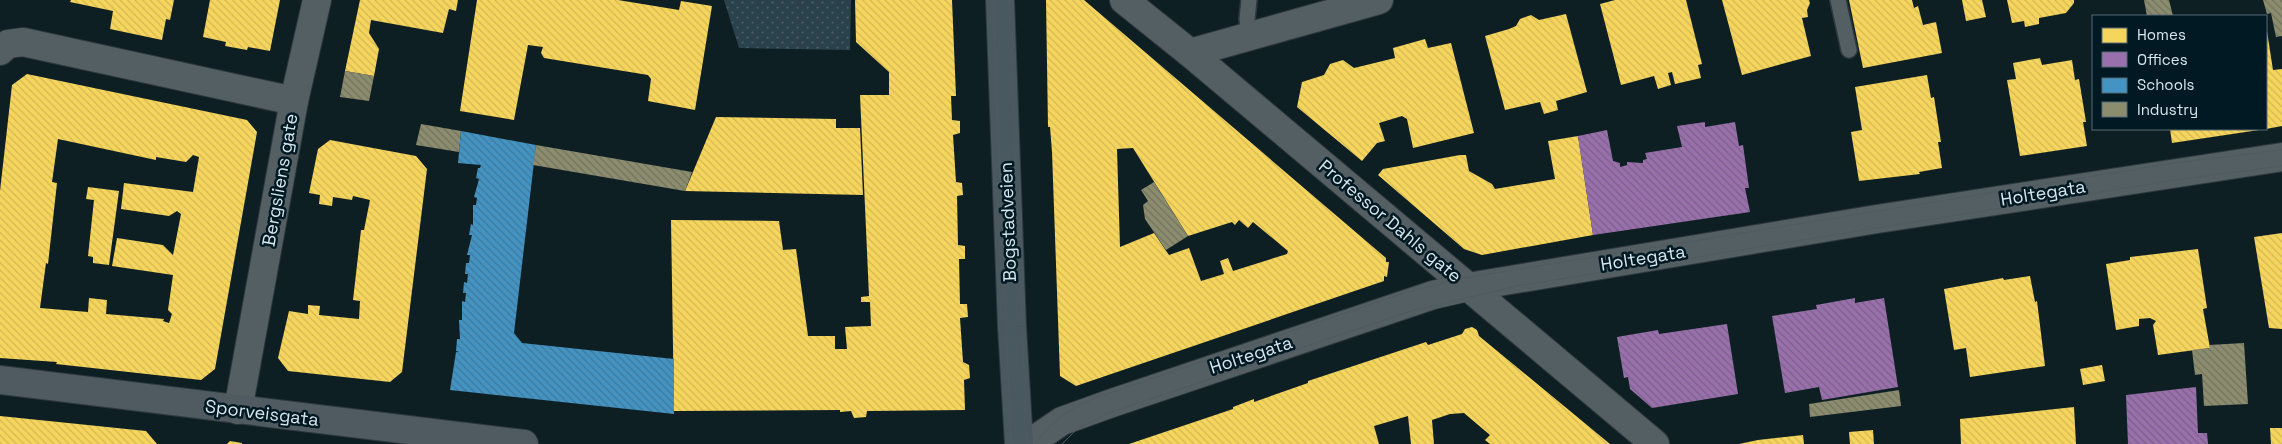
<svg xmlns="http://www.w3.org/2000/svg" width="2282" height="444" viewBox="0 0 2282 444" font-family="'Space Grotesk',sans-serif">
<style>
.park{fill:url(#park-dots)}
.homes{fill:url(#homes-back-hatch);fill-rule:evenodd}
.offices{fill:url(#offices-back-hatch)}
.schools{fill:url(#schools-back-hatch)}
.industry{fill:url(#industry-back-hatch)}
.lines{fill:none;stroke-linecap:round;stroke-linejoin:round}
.lane-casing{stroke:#2f393e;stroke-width:18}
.street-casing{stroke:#2f393e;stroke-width:30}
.secondary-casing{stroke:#2f393e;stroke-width:30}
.primary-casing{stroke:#2f393e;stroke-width:30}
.lane{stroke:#545f63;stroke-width:15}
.street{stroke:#545f63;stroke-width:28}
.secondary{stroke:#4f5b61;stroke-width:28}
.primary{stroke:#4a5860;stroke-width:28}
.tram{stroke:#4f5b60;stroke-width:1}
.labels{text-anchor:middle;stroke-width:5;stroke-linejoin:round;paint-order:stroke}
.street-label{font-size:18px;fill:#d7e7ee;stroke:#001923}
</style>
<defs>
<pattern id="park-dots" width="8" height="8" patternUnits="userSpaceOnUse" patternTransform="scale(1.25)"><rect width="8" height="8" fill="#2a424b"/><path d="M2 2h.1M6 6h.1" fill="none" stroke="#485d65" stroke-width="1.8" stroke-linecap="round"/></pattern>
<pattern id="homes-back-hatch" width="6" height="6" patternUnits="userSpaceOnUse" patternTransform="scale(1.25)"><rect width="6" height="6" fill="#f6d55c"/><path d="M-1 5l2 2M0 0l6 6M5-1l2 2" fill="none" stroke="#d2b858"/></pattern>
<pattern id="offices-back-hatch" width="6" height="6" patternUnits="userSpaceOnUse" patternTransform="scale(1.25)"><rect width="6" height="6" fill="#9970ab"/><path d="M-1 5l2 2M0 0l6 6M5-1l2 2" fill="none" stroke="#7a6188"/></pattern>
<pattern id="schools-back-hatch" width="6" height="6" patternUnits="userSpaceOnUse" patternTransform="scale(1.25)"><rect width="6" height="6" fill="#4393c3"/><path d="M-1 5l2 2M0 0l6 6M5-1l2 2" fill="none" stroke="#427898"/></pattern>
<pattern id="industry-back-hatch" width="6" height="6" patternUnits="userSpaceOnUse" patternTransform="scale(1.25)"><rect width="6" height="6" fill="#8c8c6e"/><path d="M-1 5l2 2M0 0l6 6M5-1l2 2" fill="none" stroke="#717360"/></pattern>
</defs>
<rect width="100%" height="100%" fill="#0e1f24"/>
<!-- park -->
<polygon class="park" points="724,0 851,0 850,50 739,48"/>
<!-- homes -->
<g class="homes">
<polygon points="71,0 174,0 170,20 166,19 162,40 110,29 113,11 70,2"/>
<polygon points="210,0 280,0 270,51 248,47 247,50 225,46 226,42 203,37"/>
<polygon points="360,0 458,0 456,11 449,9 443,33 371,20 369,33 379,49 374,76 345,71"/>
<polygon points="477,0 618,0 679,10 681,1 712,6 695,110 648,101 651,79 648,75 544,58 541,53 543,47 528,45 514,120 460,111"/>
<polygon points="855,0 952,0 956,96 951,96 952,120 960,121 960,133 953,135 956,182 962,183 963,195 957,196 958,245 965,246 965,259 959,259 960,304 967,304 968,317 960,318 963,362 969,365 970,378 964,380 965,410 867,411 866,417 854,418 851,411 840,412 840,410 674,411 671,220 779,221 783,250 796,249 808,336 835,336 835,349 847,349 845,327 871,326 870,302 861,302 861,297 869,296 860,95 889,95 889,72 856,42"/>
<path d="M1046,0H1084L1386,258V262H1389L1387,277L1384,276V281L1076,386L1060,376L1052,152L1050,127H1048ZM1133,148L1188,236L1232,222L1235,225L1239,220L1248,228L1253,222L1288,251L1287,254L1233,271L1228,258L1220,261L1224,274L1201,281L1189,248L1169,255L1154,233L1120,247L1117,149Z"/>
<polygon points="1615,0 1686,0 1702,64 1698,65 1701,78 1675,84 1672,72 1668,73 1671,85 1658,89 1654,76 1621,85 1600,4"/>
<polygon points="1722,0 1809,0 1810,3 1807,10 1808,17 1802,18 1811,56 1742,75"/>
<polygon points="1849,0 1912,0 1914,8 1918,6 1923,25 1936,22 1942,53 1863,68"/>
<polygon points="1962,0 1982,0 1986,17 1966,21"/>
<polygon points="2007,0 2074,0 2074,3 2066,13 2039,18 2039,24 2025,27 2024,21 2012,23"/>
<polygon points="1566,14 1587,92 1556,101 1558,110 1544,114 1540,102 1505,110 1485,36 1509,29 1516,26 1520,19 1531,15 1539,20"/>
<polygon points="2266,25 2273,70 2282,69 2282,126 2266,129"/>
<polygon points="1425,39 1428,48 1451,43 1474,133 1413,148 1407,119 1402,116 1379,123 1385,141 1377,143 1362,161 1297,107 1302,82 1324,75 1330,64 1343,60 1354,68 1395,58 1393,48"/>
<polygon points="2040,58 2042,65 2072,60 2075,80 2079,79 2086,122 2083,122 2087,146 2020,156 2007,80 2016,79 2013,63"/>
<path d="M27,74L247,120L257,132L215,369L201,380L56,364L57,362L0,358V191L12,85ZM58,139L156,160V157L186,162L193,155L199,157L193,192L124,183L121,209L169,216L177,211L181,214L173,255L163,245L117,238L112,266L173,275L168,310L172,314L169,323L163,321L164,319L106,314L107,300L89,298L88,312L40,308L46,263L48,264L57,183L52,182Z"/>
<polygon points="1927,75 1931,98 1934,97 1941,142 1938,142 1942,168 1919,172 1920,174 1859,181 1851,132 1862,130 1855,87"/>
<polygon points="716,117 836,119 836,128 860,128 863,195 685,191"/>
<polygon points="2170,129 2259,129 2259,130 2172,143"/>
<polygon points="1578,136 1593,235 1482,255 1464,249 1378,175 1383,169 1460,155 1466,155 1469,171 1492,184 1495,189 1555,179 1548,141"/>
<polygon points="330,140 416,156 427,169 402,372 390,382 288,371 278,358 289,311 308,314 308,305 320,306 319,315 359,319 360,301 353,300 361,230 364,230 370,200 353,196 352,200 333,197 332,206 319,204 320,195 309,193 318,149"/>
<polygon points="88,187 119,191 109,265 93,263 93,257 88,256 94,200 86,199"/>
<polygon points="2282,233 2282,329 2269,328 2254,237"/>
<polygon points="2198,249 2207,308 2203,309 2210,348 2158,355 2153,325 2156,321 2150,318 2139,319 2139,326 2116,330 2106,264 2130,260 2130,257"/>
<polygon points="2030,276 2035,302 2037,301 2045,366 1970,377 1966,348 1954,350 1944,289 2003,278 2004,280"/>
<polygon points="1472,327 1477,330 1479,336 1610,444 1490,444 1485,440 1490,435 1464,413 1450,414 1432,420 1434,444 1411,444 1408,416 1374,426 1379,444 1129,444 1233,409 1233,407 1254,399 1254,402 1308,383 1308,381 1426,342 1428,345 1462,334 1465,329"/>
<polygon points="2102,365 2105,381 2083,385 2080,369"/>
<polygon points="2074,407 2076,444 1961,444 1960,419"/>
<polygon points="0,416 146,431 157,444 0,444"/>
<polygon points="2270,428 2282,428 2282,444 2271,444"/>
<polygon points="1873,430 1874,444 1850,444 1849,432"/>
<polygon points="1803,435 1804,444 1739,444 1758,440"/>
<polygon points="230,441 242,443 242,444 227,444"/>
</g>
<!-- offices -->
<g class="offices">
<polygon points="1705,122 1705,127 1735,122 1739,146 1743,145 1749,188 1745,188 1750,212 1593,235 1578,136 1607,130 1613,161 1620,163 1620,167 1627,165 1627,162 1643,163 1643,160 1647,159 1645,153 1682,147 1677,126"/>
<polygon points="1855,298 1855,303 1884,298 1898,387 1822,400 1819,387 1785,393 1772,316 1817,309 1816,305"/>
<polygon points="1727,324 1738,394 1652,408 1630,389 1628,377 1624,378 1617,337 1658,330 1659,334"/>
<polygon points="2196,387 2198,433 2207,433 2208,444 2128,444 2126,395"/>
</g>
<!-- schools -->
<polygon class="schools" points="461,131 536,145 514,333 522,343 674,359 674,414 450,390 456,352 459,352 456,351 457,339 460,339 459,320 462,320 462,301 465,302 466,293 463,293 464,282 467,283 468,274 465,274 466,263 469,263 470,255 467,255 472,235 469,235 471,224 473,225 473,205 476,205 477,198 474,197 479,179 476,178 478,168 480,168 481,165 458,163"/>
<!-- industry -->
<g class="industry">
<polygon points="2144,0 2169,0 2173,16 2147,16"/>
<polygon points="2263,0 2282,0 2282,36 2276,37 2271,13 2267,14"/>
<polygon points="345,71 374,76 369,101 340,97"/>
<polygon points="421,124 461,131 459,152 416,145"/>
<polygon points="536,145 692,172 685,191 533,165"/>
<polygon points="1154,182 1188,236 1166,250 1145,219 1143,205 1148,201 1141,190"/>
<polygon points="2244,343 2248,404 2204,406 2202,374 2195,375 2192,350 2210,348 2209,345"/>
<polygon points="1899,390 1901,406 1810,417 1809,404"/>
</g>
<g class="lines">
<!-- lane casing -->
<g class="lane-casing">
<g id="lane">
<polyline points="1838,0 1849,50"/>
<polyline points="1249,36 1247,19 1249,0"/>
</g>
</g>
<!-- street casing -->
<g class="street-casing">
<g id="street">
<polyline points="1124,0 1190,53 1655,444"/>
<polyline points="0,51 8,44 23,42 294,101 238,410"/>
<polyline points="1190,53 1379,0"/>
<polyline points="294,101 317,0"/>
<polyline points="1028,444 1062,421 1112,403 1433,295 1468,287 1877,219 2282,157"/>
</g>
</g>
<!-- secondary casing -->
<g class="secondary-casing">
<polyline id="secondary" points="0,380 524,444"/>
</g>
<!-- primary casing -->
<g class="primary-casing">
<polyline id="primary" points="1000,0 1012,327 1019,444"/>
</g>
<!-- lane -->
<use href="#lane" class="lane"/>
<!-- street -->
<use href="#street" class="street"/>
<!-- secondary -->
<use href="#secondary" class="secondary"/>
<!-- primary -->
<use href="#primary" class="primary"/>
<!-- tram -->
<g class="tram">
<polyline points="993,0 1011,444"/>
<polyline points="1009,0 1027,444"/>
<path d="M1035,444C1051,421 1070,408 1095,398L1404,293L1458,279L2174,163L2282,150"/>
<polyline points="1062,444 1077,429 1106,414 1411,311 1517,286 2175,180 2282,166"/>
</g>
</g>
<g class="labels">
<!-- street labels -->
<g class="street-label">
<text transform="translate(280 180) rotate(-80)" y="6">Bergsliens gate</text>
<text transform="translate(2043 193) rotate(-9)" y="6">Holtegata</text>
<text transform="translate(1390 221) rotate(40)" y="6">Professor Dahls gate</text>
<text transform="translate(1008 222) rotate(-92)" y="6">Bogstadveien</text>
<text transform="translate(1643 258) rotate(-9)" y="6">Holtegata</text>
<text transform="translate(1251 355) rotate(-18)" y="6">Holtegata</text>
<text transform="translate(262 413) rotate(7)" y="6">Sporveisgata</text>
</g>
</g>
<!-- legend -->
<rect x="2092" y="15" width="175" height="115" fill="#001923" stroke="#566b74"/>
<rect x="2102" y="28" width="25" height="15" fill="#f6d55c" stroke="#566b74"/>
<text x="2137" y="40" font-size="15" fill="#d7e7ee">Homes</text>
<rect x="2102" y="52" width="25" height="15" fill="#9970ab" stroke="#566b74"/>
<text x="2137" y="65" font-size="15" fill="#d7e7ee">Offices</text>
<rect x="2102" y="78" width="25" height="15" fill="#4393c3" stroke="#566b74"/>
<text x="2137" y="90" font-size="15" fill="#d7e7ee">Schools</text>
<rect x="2102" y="102" width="25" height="15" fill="#8c8c6e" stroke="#566b74"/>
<text x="2137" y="115" font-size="15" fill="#d7e7ee">Industry</text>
</svg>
